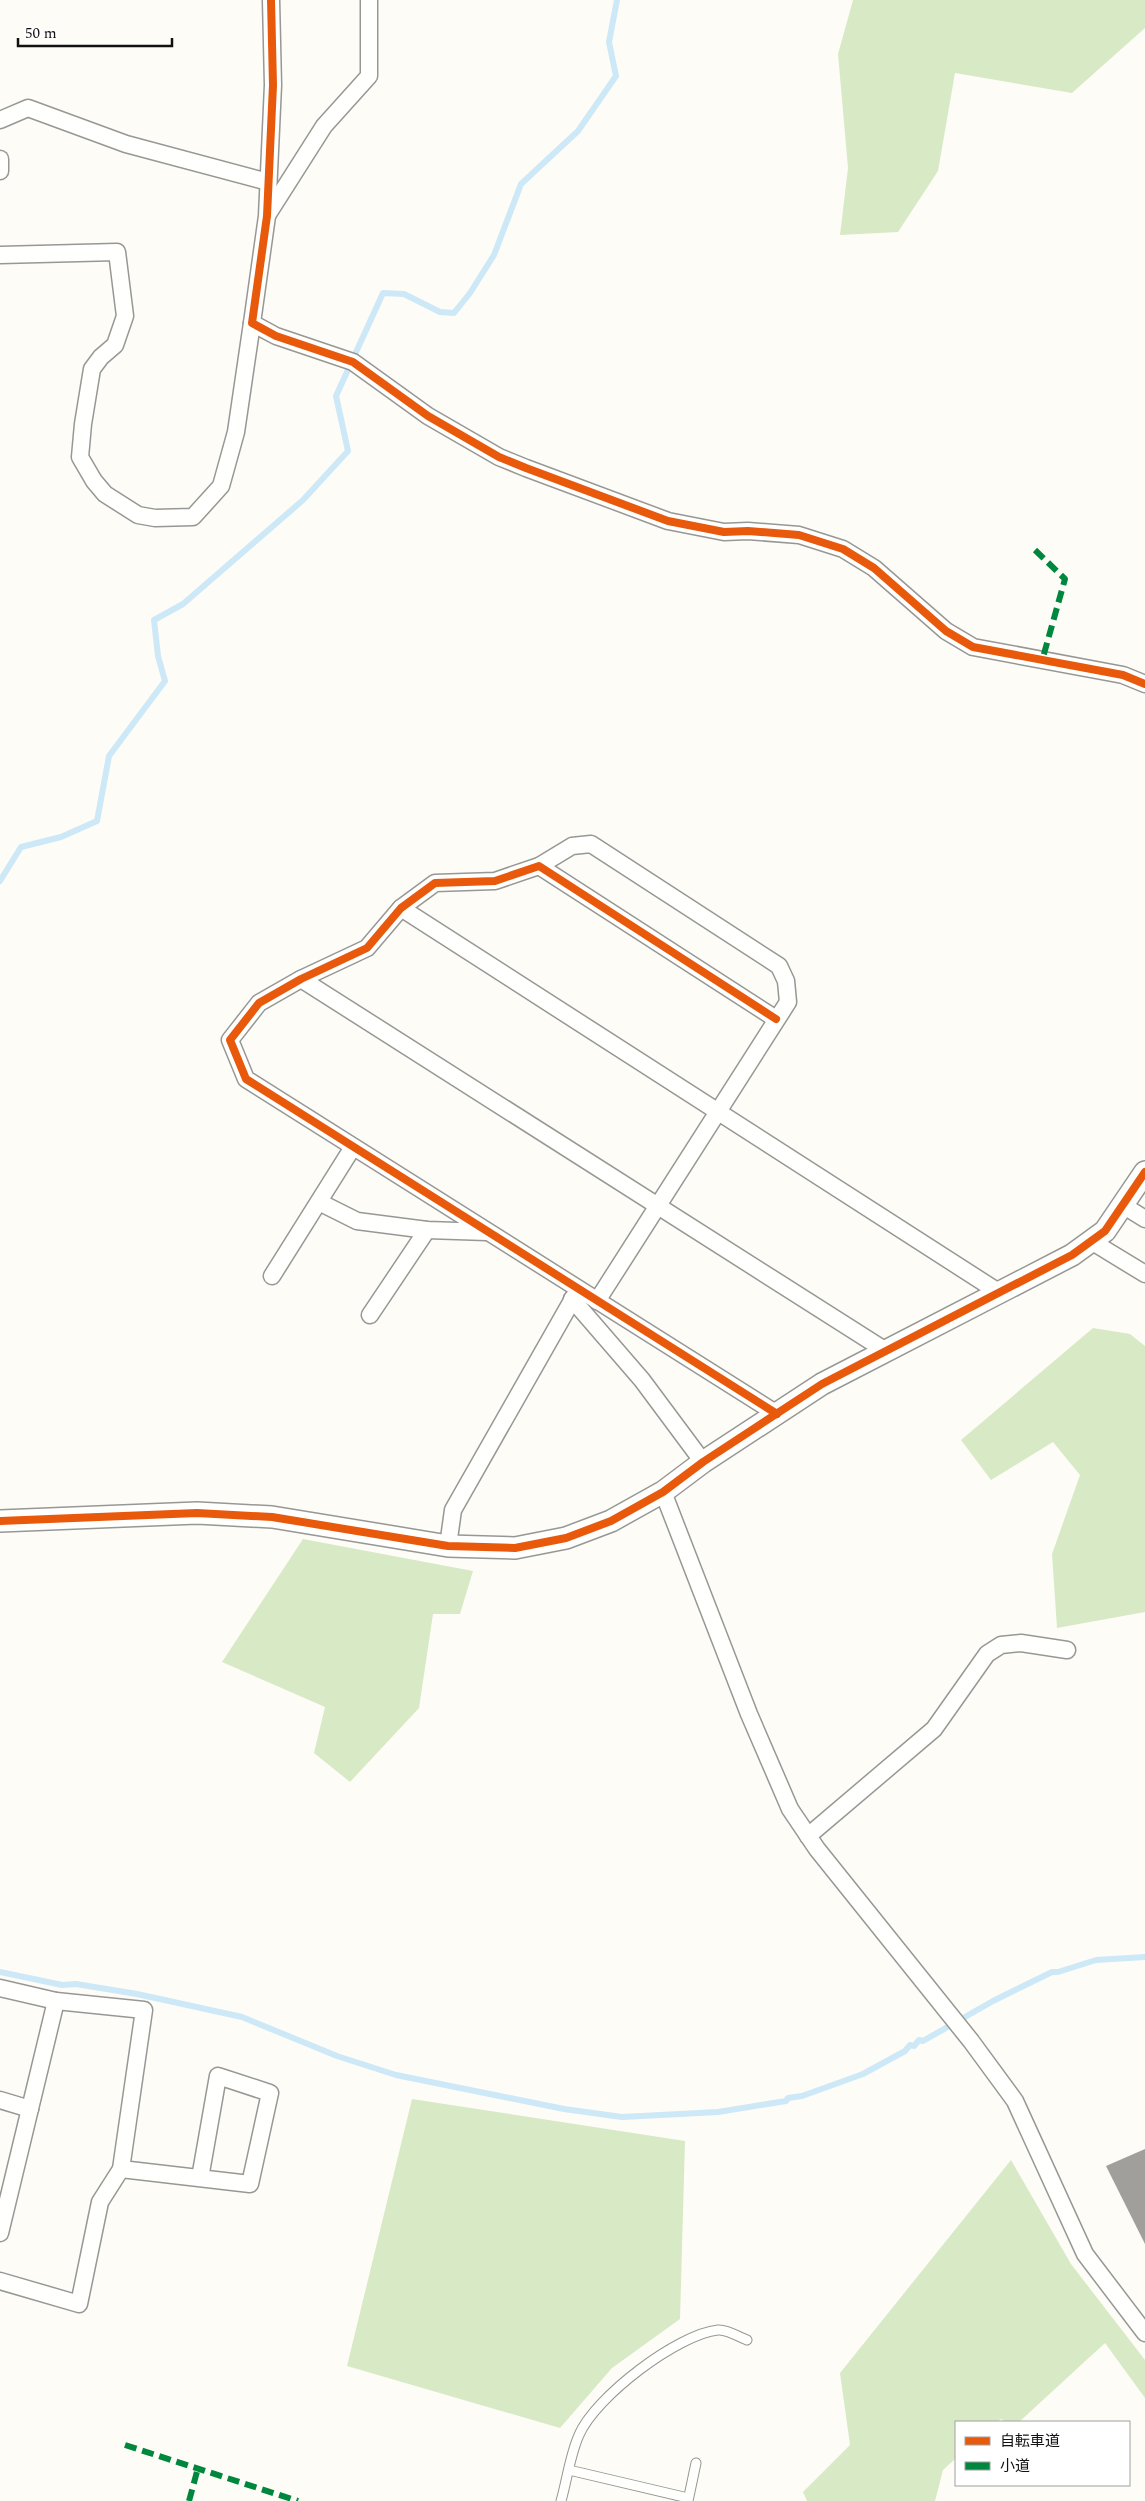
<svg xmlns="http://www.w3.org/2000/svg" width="1145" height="2501" viewBox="0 0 1145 2501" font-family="Spectral,'Noto Sans JP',serif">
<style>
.forest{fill:#d8eac5}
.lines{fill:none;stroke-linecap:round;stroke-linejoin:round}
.stream{stroke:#cde8f7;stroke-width:6}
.building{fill:#a19f9c}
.service-casing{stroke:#979795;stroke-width:11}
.minor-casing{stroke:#979795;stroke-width:19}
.tertiary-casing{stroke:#979795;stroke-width:24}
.service{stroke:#fffffe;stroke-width:9}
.minor{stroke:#fffffe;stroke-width:16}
.tertiary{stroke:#fffffe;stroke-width:21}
.quiet{stroke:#00873e;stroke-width:6;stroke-dasharray:12 6;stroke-linecap:butt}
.cycleway-casing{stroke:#fff;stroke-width:11}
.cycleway{stroke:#e8590c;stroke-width:8}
</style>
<rect width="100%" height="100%" fill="#fdfcf7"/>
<!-- forest -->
<g class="forest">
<polygon points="853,0 1145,0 1145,28 1072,93 955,73 938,171 898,232 840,235 848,168 838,54"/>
<polygon points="1093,1328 1130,1334 1145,1346 1145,1612 1057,1628 1052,1554 1080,1475 1053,1442 991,1480 961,1440"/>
<polygon points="303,1539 473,1571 460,1614 433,1614 419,1708 350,1782 314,1753 325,1707 222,1662"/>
<polygon points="412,2099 685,2141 680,2319 612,2368 560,2428 347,2366"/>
<polygon points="1011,2160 1071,2264 1145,2360 1145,2398 1105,2343 1019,2422 1006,2422 1001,2419 997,2422 956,2422 956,2458 943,2470 935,2501 807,2501 803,2492 850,2445 840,2373"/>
</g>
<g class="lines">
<!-- stream -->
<g class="stream">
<polyline points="0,881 21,847 61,837 97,821 109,756 165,681 158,656 154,620 183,604 303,500 348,451 336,396 383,293 404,294 440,312 454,313 470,293 494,255 521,184 578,131 616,76 609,42 617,0"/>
<polyline points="0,1972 62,1985 76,1984 137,1994 242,2017 337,2056 396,2075 564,2109 622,2117 718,2112 786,2101 788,2098 802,2096 863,2074 905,2051 910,2045 914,2046 919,2040 923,2041 993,2001 1052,1972 1058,1972 1096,1960 1145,1957"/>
</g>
</g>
<!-- building -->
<polygon class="building" points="1145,2149 1145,2244 1106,2166"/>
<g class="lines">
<!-- service casing -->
<g class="service-casing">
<g id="service">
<polyline points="569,2470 688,2498"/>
<path d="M561,2501C567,2480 570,2455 579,2435C595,2397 678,2334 718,2330C727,2329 739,2337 747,2340"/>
<polyline points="688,2501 696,2463"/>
</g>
</g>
<!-- minor casing -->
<g class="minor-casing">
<g id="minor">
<polyline points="271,0 273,85 267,216 252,323 276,336 353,362 428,416 499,457 526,468 668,521 724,532 748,531 799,535 843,549 874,568 946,631 973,647 1123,675 1145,684"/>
<polyline points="0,120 28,108 126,144 268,182"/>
<polyline points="0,159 0,171"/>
<polyline points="268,214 324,126 369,76 369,0"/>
<polyline points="0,255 117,252 125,316 115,345 101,357 92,369 83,424 80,457 94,481 105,494 138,515 155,518 193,517 221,486 236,432 252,323"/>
<polyline points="539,866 572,846 591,844 779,966 786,981 788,1002 597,1301"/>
<polyline points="401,908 1000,1293"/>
<polyline points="301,979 886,1351"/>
<polyline points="776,1019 539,866 495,881 435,883 401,908 367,948 301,979 259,1003 230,1040 246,1079 777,1414"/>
<polyline points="319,1202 357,1221 427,1230 487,1232"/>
<polyline points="1124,1206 1145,1219"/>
<polyline points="1091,1241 1145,1274"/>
<polyline points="272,1276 353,1147"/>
<polyline points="572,1299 642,1380 703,1462"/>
<polyline points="370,1315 427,1230"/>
<polyline points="663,1492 749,1714 790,1809 817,1849 971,2041 1015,2101 1085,2254 1145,2333"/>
<polyline points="448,1546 453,1510 578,1290"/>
<polyline points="808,1836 934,1729 987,1654 1001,1645 1021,1643 1067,1650"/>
<polyline points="0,1988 56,2001 144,2010 121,2169 100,2202 79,2304 0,2281"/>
<polyline points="0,2100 30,2109"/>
<polyline points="121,2169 250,2184 270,2093 218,2076 200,2178"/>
<polyline points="0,2233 56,2001"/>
</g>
</g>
<!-- tertiary casing -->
<g class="tertiary-casing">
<polyline id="tertiary" points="0,1521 197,1513 272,1517 448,1546 515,1548 566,1538 611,1521 663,1492 703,1462 822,1384 1072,1255 1105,1231 1145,1172"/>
</g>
<!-- service -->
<use href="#service" class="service"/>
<!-- minor -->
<use href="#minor" class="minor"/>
<!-- tertiary -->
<use href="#tertiary" class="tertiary"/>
<!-- quiet -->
<g class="quiet">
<polyline points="1035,550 1065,579 1042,661"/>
<polyline points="125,2445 298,2501"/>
<polyline points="189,2501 198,2468"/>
</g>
<!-- cycleway casing -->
<g class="cycleway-casing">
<g id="cycleway">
<polyline points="271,0 273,85 267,216 252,323 276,336 353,362 428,416 499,457 526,468 668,521 724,532 748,531 799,535 843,549 874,568 946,631 973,647 1123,675 1145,684"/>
<polyline points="776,1019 539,866 495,881 435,883 401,908 367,948 301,979 259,1003 230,1040 246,1079 777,1414"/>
<polyline points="0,1521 197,1513 272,1517 448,1546 515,1548 566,1538 611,1521 663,1492 703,1462 822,1384 1072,1255 1105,1231 1145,1172"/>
</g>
</g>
<!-- cycleway -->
<use href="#cycleway" class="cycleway"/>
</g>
<!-- legend -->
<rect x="955" y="2421" width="175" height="65" fill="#ffffff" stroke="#a0a0a0"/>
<rect x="965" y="2437" width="25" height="8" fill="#e8590c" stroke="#a0a0a0"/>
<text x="1000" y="2446" font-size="15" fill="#111111">自転車道</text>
<rect x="965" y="2462" width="25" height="8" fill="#00873e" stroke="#a0a0a0"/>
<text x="1000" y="2471" font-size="15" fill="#111111">小道</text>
<!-- scale -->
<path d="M18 38v8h154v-8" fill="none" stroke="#111111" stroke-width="2.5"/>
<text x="25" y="38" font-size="15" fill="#111111" stroke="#ffffff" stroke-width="4" paint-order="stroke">50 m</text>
</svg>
